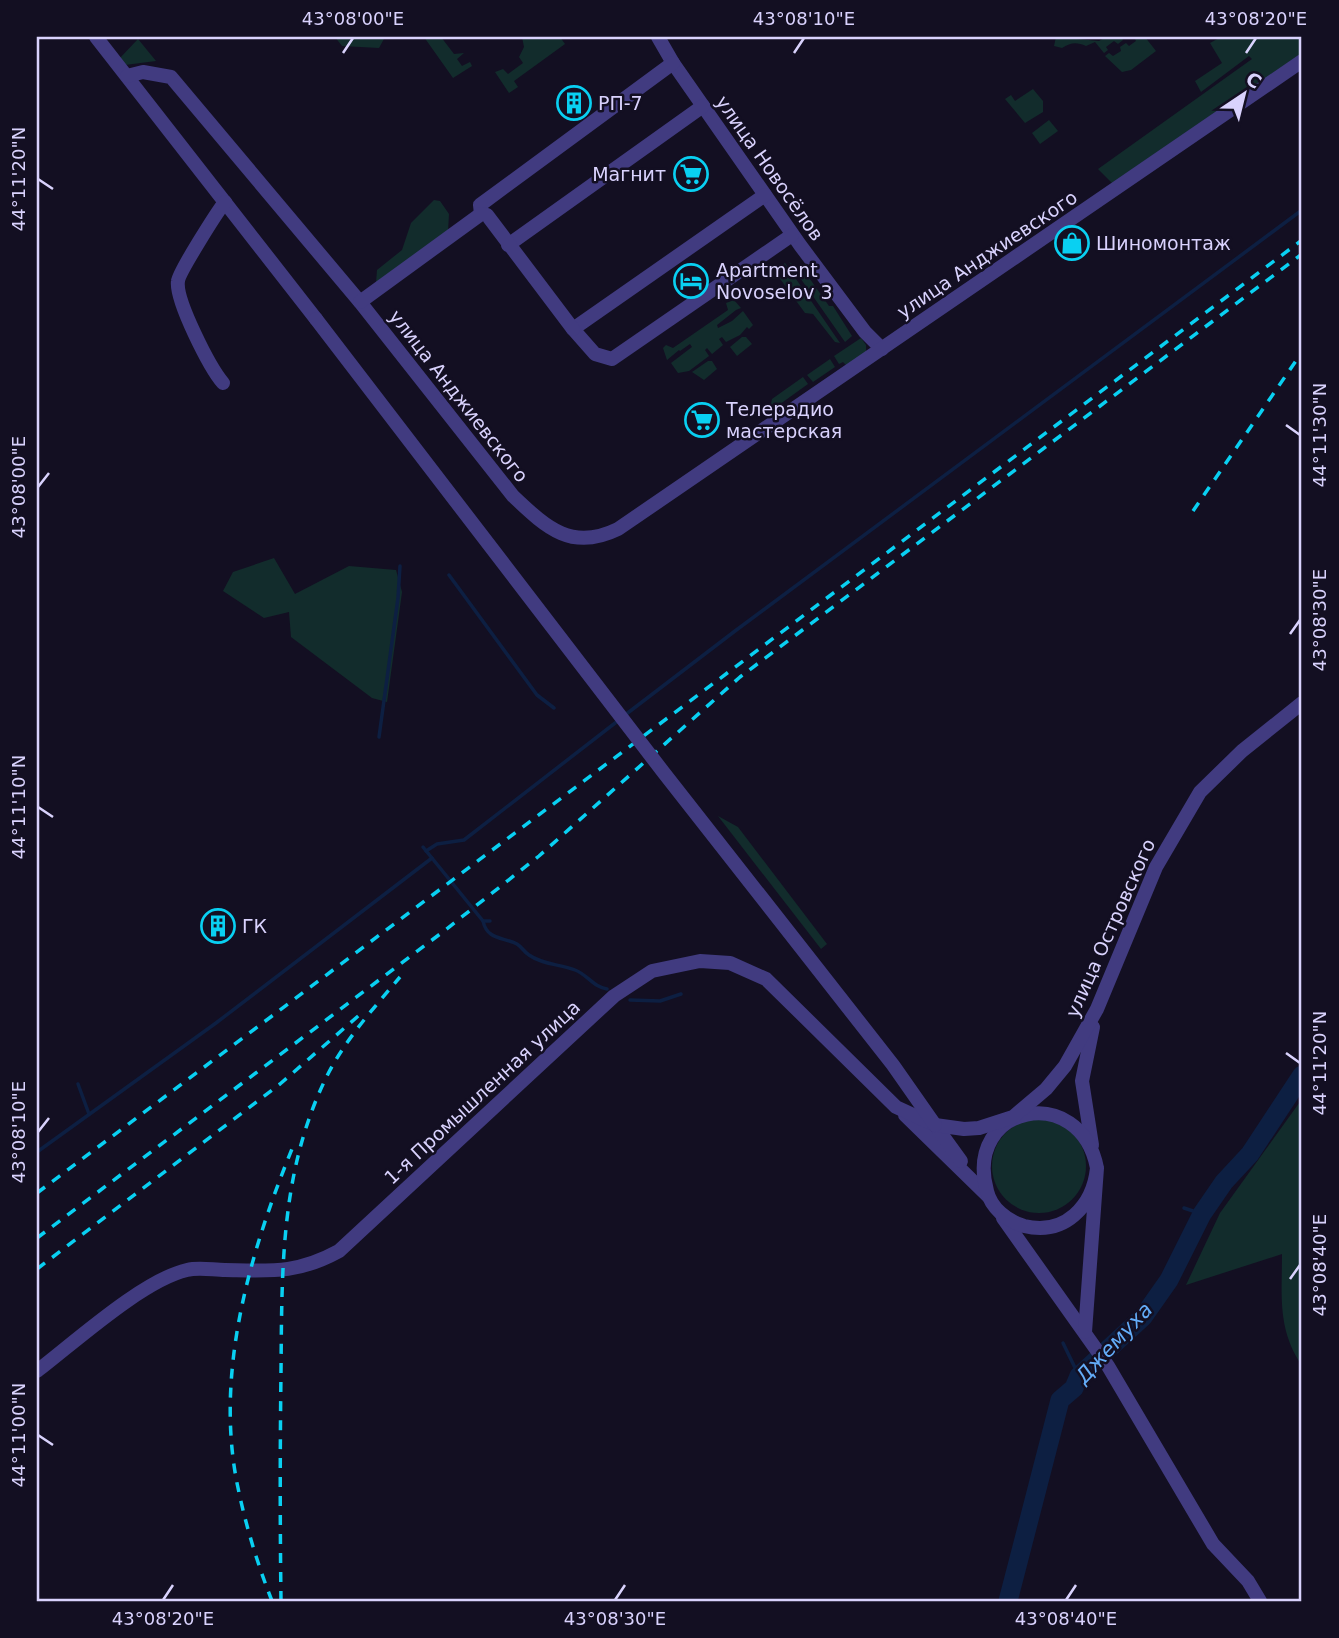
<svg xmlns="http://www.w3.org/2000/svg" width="1339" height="1638" viewBox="0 0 1339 1638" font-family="'DejaVu Sans',sans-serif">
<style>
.green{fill:#122c2c}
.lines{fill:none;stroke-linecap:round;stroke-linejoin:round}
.stream{stroke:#0d1f42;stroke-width:3.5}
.river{stroke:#0d1f42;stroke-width:19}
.minor{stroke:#413b80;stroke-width:14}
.rail{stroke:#09d0f2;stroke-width:3.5;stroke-dasharray:10 9;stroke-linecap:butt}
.minor-bridge{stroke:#413b80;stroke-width:14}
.ticks{fill:none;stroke:#d9d2fd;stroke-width:2.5}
.labels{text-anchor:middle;stroke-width:5;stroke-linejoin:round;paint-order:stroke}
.poi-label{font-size:19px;fill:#d9d2fd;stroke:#130f22;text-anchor:start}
.street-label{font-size:19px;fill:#d9d2fd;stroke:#130f22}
.water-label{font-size:21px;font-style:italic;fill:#64adf9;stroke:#130f22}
.neatline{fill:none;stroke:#d9d2fd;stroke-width:2.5}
.ticks-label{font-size:18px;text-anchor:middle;fill:#d9d2fd}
</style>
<rect width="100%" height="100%" fill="#130f22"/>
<!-- green -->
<g class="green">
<polygon points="335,37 385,37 379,48 342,46"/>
<polygon points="424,37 441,37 454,54 464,53 457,59 462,66 470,62 472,66 453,78"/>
<polygon points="522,37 560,37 565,44 514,81 518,87 509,93 495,72 503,69 508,74 523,63 519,57 524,47"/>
<path d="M1056,37L1099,41L1106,37H1121L1123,40L1118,44L1114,41L1106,47L1108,50L1104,53L1095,42L1086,46C1077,42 1071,42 1062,48L1054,46Z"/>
<polygon points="1134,37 1145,37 1156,51 1131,70 1122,72 1105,56 1109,53 1113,56 1121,51 1120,47 1126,43 1129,46 1136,41"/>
<polygon points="1221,37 1302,37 1302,53 1112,183 1098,169 1252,59 1249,56 1201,92 1195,81 1222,63 1210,43"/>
<polygon points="138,39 156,61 125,65 120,58"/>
<polygon points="1033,89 1043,101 1043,112 1025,123 1005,99 1011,95 1015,101"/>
<polygon points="1049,120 1058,131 1040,144 1032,133"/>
<polygon points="434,200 440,201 449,214 448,232 376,283 377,270 402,250 411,223"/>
<polygon points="789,262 805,272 829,306 833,306 852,336 845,342"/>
<polygon points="785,263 840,343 835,342 813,314 805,313 778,276 774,279 770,274"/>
<polygon points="734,300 741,308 736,310 717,325 718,328 732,321 743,311 753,325 749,329 747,327 740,335 726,342 722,337 719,339 723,345 712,354 707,348 705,350 709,356 689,371 678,373 671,363 692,347 690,344 680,351 679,350 667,360 663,348 666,345 673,348 728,310 726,303"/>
<polygon points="742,337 746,337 752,344 737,356 730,347"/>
<polygon points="861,338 866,345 866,352 847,366 843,362 839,364 834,356"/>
<polygon points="830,359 835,367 813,382 807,375"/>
<polygon points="708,361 712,361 717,369 704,380 692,372"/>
<polygon points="803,377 808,384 769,412 772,399"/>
<polygon points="274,558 295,594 349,566 396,570 402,592 387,702 372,698 291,637 289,612 264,618 223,591 233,572"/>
<polygon points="718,816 738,827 827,944 821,949"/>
<path d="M1302,1099V1366C1277,1329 1282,1296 1282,1254L1186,1285L1220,1213Z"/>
<circle cx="1039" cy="1166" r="47"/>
</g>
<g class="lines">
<!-- stream -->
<g class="stream">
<polyline points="449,575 537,695 554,708"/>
<polyline points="625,715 735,631 1302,210"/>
<polyline points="379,737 398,598 400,566"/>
<polyline points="423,847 483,921 490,921"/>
<polyline points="426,851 437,844 464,840 619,720"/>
<path d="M483,921C487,940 503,937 517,944C522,947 524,952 529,955C543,965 560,964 575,970C588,975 593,987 607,989"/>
<polyline points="630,1000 660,1001 681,994"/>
<polyline points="78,1084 89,1114"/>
<polyline points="37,1152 216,1023 432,858"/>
<polyline points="1184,1208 1202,1214"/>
<polyline points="1063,1343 1079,1376"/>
</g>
<!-- river -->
<polyline class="river" points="1008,1601 1060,1400 1074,1388 1079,1376 1143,1317 1169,1280 1202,1214 1224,1182 1250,1154 1302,1075"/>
<!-- minor -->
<g class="minor">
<polyline points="96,37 316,319"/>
<polyline points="658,37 673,63 800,245 865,332 882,349"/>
<path d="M127,76L143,72L171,77L360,302L513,496C546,527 571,552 618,529L1302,61"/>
<polyline points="765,195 573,329 595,354 612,359 792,235"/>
<polyline points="481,214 480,205 673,63"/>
<polyline points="508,245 703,106"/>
<polyline points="360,302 481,214 487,215 573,329"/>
<path d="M223,383C210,368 175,300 178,281C179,272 217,212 225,202"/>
<polyline points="905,1115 988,1196"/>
<polyline points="935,1125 961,1161"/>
<polyline points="1092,1145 1082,1081 1093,1027"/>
<polyline points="1003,1218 1108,1366 1213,1544 1248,1581 1260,1601"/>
<path d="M1085,1332L1097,1168C1080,1081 963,1105 987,1191C991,1208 1007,1221 1024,1226C1065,1236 1093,1206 1097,1168"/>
<path d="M37,1371C75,1342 143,1280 187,1270C199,1267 213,1270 225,1270C271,1271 297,1274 339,1251L614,996L652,971L700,961L730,963L766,979L896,1107L935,1125L964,1129L979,1128L1013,1117L1046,1089L1065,1066L1097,1009L1156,867L1200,792L1242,751L1302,703"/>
</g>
<!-- rail -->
<g class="rail">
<polyline points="1193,511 1302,352"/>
<polyline points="37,1193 1302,240"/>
<polyline points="37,1238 444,931 539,856 740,677 1302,254"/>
<polyline points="37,1269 280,1084 364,1011"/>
<path d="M272,1601C257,1563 245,1523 237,1483C215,1371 250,1252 292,1149"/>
<path d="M281,1601C280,1525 280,1449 281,1372C282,1271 280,1174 325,1080C343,1042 373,1009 400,977"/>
</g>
<!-- minor-bridge -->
<polyline class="minor-bridge" points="316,319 664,773 893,1065 935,1125"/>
</g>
<!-- ticks -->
<path class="ticks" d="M343,53L353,38M794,53L804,38M1246,53L1256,38M38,179L53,189M1286,425L1300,435M38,487L49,473M1290,634L1300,620M38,807L53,817M1286,1053L1300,1063M38,1132L49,1118M1290,1279L1300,1265M38,1435L53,1445M163,1600L173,1585M615,1600L625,1585M1066,1600L1076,1585"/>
<!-- icons -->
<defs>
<g id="building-ring" transform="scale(1.75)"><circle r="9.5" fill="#130f22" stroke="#09d0f2" stroke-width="1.5"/><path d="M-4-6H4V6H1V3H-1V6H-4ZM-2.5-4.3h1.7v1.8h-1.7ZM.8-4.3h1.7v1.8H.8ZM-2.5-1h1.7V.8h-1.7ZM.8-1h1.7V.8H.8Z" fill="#09d0f2"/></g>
<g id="supermarket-ring" transform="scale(1.75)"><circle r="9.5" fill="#130f22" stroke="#09d0f2" stroke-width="1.5"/><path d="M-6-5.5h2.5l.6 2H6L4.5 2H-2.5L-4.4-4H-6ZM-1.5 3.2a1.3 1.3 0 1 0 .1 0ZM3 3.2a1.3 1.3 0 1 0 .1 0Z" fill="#09d0f2"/></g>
<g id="shop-ring" transform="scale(1.75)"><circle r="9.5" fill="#130f22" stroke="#09d0f2" stroke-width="1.5"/><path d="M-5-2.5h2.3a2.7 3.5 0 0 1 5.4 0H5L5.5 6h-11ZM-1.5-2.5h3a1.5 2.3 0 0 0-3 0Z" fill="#09d0f2"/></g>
<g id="hotel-ring" transform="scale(1.75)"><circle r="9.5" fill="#130f22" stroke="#09d0f2" stroke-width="1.5"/><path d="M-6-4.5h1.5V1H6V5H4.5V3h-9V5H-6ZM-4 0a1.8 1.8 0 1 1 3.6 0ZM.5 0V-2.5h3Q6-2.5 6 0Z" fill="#09d0f2"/></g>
</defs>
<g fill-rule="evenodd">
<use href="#building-ring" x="574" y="103"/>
<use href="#supermarket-ring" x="691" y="174"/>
<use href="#shop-ring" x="1072" y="243"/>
<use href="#hotel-ring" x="691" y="281"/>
<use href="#supermarket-ring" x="702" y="420"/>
<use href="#building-ring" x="218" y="926"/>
</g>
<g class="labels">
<!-- poi labels -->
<g class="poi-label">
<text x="598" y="110">РП-7</text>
<text x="666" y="181" text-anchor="end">Магнит</text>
<text x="1096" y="250">Шиномонтаж</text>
<text x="716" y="277">Apartment<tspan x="716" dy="22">Novoselov 3</tspan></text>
<text x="726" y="416">Телерадио<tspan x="726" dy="22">мастерская</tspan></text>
<text x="242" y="933">ГК</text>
</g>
<!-- street labels -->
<g class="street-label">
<text transform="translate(770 168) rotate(55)" y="7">улица Новосёлов</text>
<text transform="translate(987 254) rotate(-34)" y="7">улица Анджиевского</text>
<text transform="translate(459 396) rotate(52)" y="7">улица Анджиевского</text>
<text transform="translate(1110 928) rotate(-66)" y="7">улица Островского</text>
<text transform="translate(482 1092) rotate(-43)" y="7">1-я Промышленная улица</text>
</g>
<!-- water labels -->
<g class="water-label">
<text transform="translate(1114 1343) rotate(-47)" y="7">Джемуха</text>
</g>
</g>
<!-- border -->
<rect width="1339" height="1638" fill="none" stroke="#130f22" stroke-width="77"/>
<!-- north arrow -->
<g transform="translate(1244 94) rotate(35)" stroke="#130f22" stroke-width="5" paint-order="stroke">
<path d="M0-5L12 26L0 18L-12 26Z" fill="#d9d2fd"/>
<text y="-10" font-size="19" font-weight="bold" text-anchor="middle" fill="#d9d2fd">С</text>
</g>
<rect x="38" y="38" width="1262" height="1562" class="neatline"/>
<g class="ticks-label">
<text x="353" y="25">43°08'00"E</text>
<text x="804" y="25">43°08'10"E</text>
<text x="1256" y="25">43°08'20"E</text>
<text transform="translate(19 179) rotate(-90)" y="6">44°11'20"N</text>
<text transform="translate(1320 435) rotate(-90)" y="6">44°11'30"N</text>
<text transform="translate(19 487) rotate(-90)" y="6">43°08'00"E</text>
<text transform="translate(1320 620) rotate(-90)" y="6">43°08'30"E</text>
<text transform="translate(19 807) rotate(-90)" y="6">44°11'10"N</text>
<text transform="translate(1320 1063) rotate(-90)" y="6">44°11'20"N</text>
<text transform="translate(19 1132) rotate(-90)" y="6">43°08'10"E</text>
<text transform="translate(1320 1265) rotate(-90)" y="6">43°08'40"E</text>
<text transform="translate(19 1435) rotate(-90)" y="6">44°11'00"N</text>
<text x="163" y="1625">43°08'20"E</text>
<text x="615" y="1625">43°08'30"E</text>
<text x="1066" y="1625">43°08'40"E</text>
</g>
</svg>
